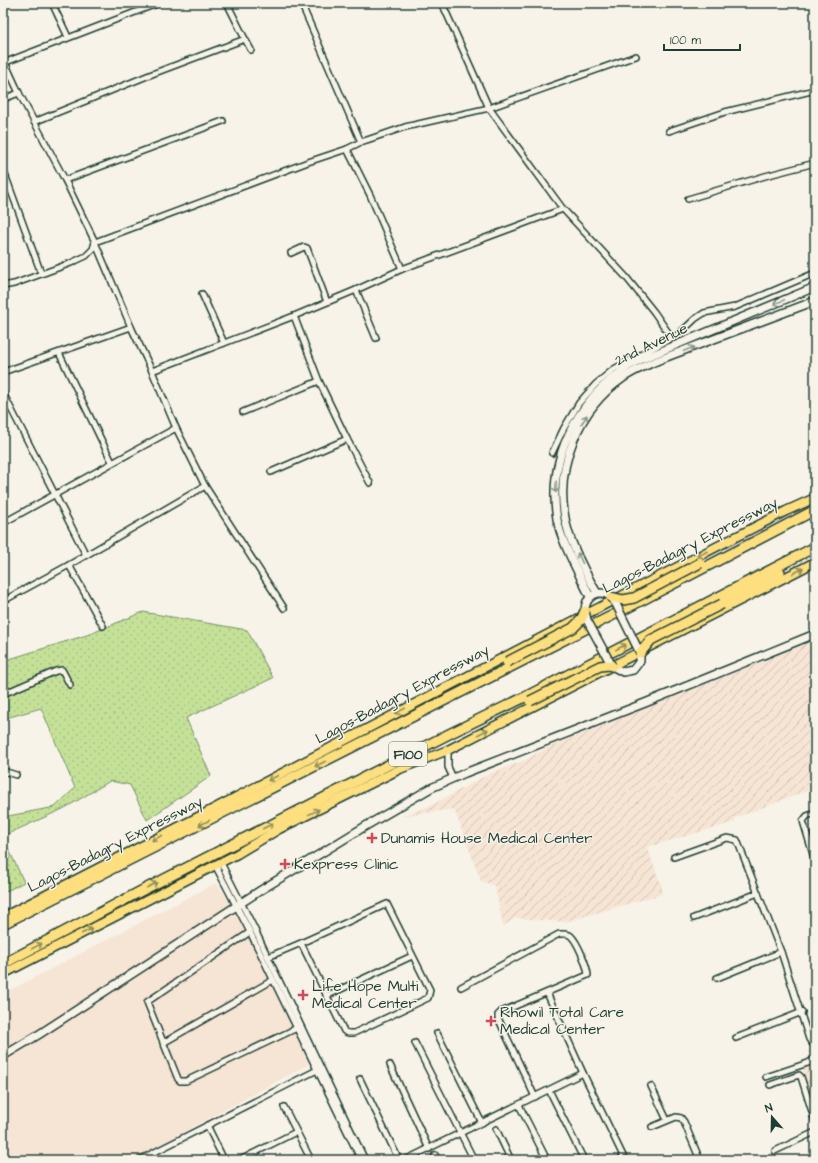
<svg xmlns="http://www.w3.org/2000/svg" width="818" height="1163" viewBox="0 0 818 1163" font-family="'Architects Daughter',sans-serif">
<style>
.built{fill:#f6e4d4}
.industrial{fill:url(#industrial-furrows)}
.grass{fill:url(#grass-dots);stroke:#728f66}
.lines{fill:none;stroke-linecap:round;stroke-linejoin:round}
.street-casing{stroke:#1f3d34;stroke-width:8}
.secondary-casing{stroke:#1f3d34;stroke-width:10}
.primary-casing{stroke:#1f3d34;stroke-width:11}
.highway-casing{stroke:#1f3d34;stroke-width:12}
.street{stroke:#f7f3e8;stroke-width:5}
.secondary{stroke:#f7f3e8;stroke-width:7}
.primary{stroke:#fddf80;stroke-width:8}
.highway{stroke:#fddf80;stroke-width:9}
.secondary-bridge-casing{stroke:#1f3d34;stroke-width:10;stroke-linecap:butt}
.highway-bridge-casing{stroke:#1f3d34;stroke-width:12;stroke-linecap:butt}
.secondary-bridge{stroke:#f7f3e8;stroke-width:7}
.highway-bridge{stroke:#fddf80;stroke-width:9}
.oneway{stroke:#8b988e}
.oneway2{stroke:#8e8e5a}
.poi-dot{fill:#d1495b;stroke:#f7f3e8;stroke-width:1.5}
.labels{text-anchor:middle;stroke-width:3;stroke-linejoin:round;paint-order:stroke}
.shield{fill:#f7f3e8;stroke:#60746a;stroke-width:1}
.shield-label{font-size:14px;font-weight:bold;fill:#1f3d34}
.street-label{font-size:15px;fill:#1f3d34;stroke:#f7f3e8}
.poi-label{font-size:15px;fill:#1f3d34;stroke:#f7f3e8;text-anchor:start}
</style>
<defs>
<pattern id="industrial-furrows" width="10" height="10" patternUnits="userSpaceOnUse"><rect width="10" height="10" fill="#f6e4d4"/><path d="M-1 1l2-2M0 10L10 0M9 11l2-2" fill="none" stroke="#d2c4b7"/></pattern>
<pattern id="grass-dots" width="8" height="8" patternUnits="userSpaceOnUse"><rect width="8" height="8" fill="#c5e198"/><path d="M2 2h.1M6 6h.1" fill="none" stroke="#a9c284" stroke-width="1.8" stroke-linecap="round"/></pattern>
</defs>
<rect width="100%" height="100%" fill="#f7f3e8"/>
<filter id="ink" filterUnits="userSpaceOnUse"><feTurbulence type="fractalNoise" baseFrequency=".025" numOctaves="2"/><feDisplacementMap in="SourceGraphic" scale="8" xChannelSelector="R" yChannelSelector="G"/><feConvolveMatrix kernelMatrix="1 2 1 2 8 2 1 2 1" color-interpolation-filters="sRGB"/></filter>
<g filter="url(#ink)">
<!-- built -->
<polygon class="built" points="216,883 236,909 309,1064 132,1160 3,1160 3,994"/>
<!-- industrial -->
<g class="industrial">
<polygon points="815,640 815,788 735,818 735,822 647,847 662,887 662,894 565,922 515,918 503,926 495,886 481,881 454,809 402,816 432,805 489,774 523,761 547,748"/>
<polygon points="815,1049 815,1123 800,1075 812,1059 808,1051"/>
</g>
<!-- grass -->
<g class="grass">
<polygon points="143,612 247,630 273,678 186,718 211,776 147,820 130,785 110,781 65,808 3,836 3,817 55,807 75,788 41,708 3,719 3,661 90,634"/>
<polygon points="3,837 24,882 3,893"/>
</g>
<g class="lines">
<!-- street casing -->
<g class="street-casing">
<g id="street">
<polyline points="52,3 68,37"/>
<polyline points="301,3 361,142"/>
<polyline points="442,3 489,108 563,209 626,277 654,312 672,338"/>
<polyline points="245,39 251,50"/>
<polyline points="3,58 19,93 65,180 95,242 131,327"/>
<polyline points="6,62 159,3"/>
<polyline points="3,99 19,93"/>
<polyline points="34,122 152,74 245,39 227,3"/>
<polyline points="669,131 725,112 815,90"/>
<polyline points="347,149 370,195 402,269"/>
<polyline points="3,169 41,273"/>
<polyline points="65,180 223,121"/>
<polyline points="688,199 765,176 815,163"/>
<polyline points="291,253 304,247 307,248 327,302"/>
<polyline points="3,286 14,284 71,263 86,256 93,249 95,242 308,162 347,149 361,142 405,127 489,108 636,56"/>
<polyline points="356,290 376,338"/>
<polyline points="202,294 224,343"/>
<polyline points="294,316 356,290 402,269 563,209"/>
<polyline points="59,353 112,462"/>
<polyline points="152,371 294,316 319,381 347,439 370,483"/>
<polyline points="3,372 131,327 152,371 176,428 205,486 284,608"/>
<polyline points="3,393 86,555"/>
<polyline points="243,412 319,381"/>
<polyline points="552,453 564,428 579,403 596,384 614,369 679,334 695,319 704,313 735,307 815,273"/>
<polyline points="271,472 347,439"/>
<polyline points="3,523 176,428"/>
<polyline points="69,565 103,626"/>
<polyline points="3,601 69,565 205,486"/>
<polyline points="3,694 56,671 62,670 70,685"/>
<polyline points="448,750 448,767 453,778"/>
<polyline points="3,771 16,775"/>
<polyline points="815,813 807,816 803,821 815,861"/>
<polyline points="674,857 727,838 737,840 781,952 809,1039 812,1043 815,1045"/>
<polyline points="221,863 255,930 365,1160"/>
<polyline points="215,865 250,932 361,1160"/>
<polyline points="694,918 758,893"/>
<polyline points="250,932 147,1002 178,1079 180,1081 186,1081 297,1028"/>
<polyline points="268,957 301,943 387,904 430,990 428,998 354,1033 348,1033 344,1031 301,943"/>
<polyline points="717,978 781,952"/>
<path d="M461,987L559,934C563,934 568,933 571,936C578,943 587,965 588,975L501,1012L498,1015V1018L535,1097"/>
<polyline points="547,993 583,1073 625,1160"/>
<polyline points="326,996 412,956"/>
<polyline points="437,1033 482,1123"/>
<polyline points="736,1038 802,1012"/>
<polyline points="163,1043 273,980"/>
<polyline points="415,1043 474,1160"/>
<polyline points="390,1065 429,1149"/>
<polyline points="766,1077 808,1063 815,1059"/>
<polyline points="360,1079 399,1160"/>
<polyline points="770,1085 799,1075 801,1077 815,1121"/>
<polyline points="651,1086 667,1120"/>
<polyline points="549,1090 584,1160"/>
<polyline points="519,1105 547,1160"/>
<polyline points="284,1107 311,1160"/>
<polyline points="207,1125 224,1160"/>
<polyline points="652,1127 676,1117 681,1118 684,1122 700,1160"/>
<polyline points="496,1129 511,1160"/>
<polyline points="775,1151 815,1132"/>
<polyline points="435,1155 438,1160"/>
<polyline points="139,1160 317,1070"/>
<polyline points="240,1160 296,1132"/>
<polyline points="405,1160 583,1073"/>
</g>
</g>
<!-- secondary casing -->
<g class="secondary-casing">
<g id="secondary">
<path d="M597,593C585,572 569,542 565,518C555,465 579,408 623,378C644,364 668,357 690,348C732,332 773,317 815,301"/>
<path d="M590,597C580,575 561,542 557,519C546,454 582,390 640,360L815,287"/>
<path d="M585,611C585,596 599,588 611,597"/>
<polyline points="612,666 623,672 633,670 640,661 640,653"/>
<polyline points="3,1056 38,1035 261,890 364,827 431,788 465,773 645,703 815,634"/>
</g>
</g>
<!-- primary casing -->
<g class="primary-casing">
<g id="primary">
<polyline points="3,917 200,816 625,594 786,511 815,498"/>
<polyline points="3,974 237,854 279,829 400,769 448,750 815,562"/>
</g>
</g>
<!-- highway casing -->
<g class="highway-casing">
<g id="highway">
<polyline points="722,604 780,572"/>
<polyline points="3,924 629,607 815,510"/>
<polyline points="3,964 143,890 451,733 525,697 815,547"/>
</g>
</g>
<!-- street -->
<use href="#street" class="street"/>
<!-- secondary -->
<use href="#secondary" class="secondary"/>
<!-- primary -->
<use href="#primary" class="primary"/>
<!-- highway -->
<use href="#highway" class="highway"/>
<!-- secondary-bridge casing -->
<g class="secondary-bridge-casing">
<g id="secondary-bridge">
<polyline points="611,597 616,604 640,653"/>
<polyline points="585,611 587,620 612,666"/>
</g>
</g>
<!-- highway-bridge casing -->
<g class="highway-bridge-casing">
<g id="highway-bridge">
<polyline points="611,597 623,600 634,598 700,563"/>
<polyline points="640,653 651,640 722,604"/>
<polyline points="507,662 573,628 581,620 585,611"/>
<polyline points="530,701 600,666 608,665 612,666"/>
</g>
</g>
<!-- secondary-bridge -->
<use href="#secondary-bridge" class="secondary-bridge"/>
<!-- highway-bridge -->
<use href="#highway-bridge" class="highway-bridge"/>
</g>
<!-- one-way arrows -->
<defs><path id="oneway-shaft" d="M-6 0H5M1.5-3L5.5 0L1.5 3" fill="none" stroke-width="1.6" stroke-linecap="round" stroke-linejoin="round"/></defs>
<g class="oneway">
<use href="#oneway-shaft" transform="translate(779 302) rotate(158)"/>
<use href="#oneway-shaft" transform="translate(689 349) rotate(-21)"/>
<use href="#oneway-shaft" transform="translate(584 420) rotate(-58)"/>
<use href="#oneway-shaft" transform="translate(556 487) rotate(93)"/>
<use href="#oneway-shaft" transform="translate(580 558) rotate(-115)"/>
</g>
<g class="oneway2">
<use href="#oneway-shaft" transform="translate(702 554) rotate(153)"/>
<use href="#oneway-shaft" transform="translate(798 571) rotate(-27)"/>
<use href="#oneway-shaft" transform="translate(621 647) rotate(-27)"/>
<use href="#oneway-shaft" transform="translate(400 711) rotate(152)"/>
<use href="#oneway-shaft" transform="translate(483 732) rotate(-27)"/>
<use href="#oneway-shaft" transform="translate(320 764) rotate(153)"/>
<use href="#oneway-shaft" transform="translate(273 778) rotate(152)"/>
<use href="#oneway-shaft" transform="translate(314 812) rotate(-26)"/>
<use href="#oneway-shaft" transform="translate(204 823) rotate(153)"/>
<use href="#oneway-shaft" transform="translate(268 826) rotate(-27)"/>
<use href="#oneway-shaft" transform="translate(157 838) rotate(153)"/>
<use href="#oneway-shaft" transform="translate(152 885) rotate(-27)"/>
<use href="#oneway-shaft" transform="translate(87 931) rotate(-27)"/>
<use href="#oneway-shaft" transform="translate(37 946) rotate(-28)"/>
</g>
</g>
<!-- markers -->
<g class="poi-dot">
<path d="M370 832h4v4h4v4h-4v4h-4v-4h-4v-4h4z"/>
<path d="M283 858h4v4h4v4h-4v4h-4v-4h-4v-4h4z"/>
<path d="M301 989h4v4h4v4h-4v4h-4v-4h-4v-4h4z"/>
<path d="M489 1015h4v4h4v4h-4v4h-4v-4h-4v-4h4z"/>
</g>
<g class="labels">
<!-- shield labels -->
<rect class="shield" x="389" y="742" width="38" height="24" rx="3"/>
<g class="shield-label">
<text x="408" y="759">F100</text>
</g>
<!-- street labels -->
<g class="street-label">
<text transform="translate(651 344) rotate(-26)" y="5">2nd Avenue</text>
<text transform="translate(690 545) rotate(-27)" y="5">Lagos-Badagry Expressway</text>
<text transform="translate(402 694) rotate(-28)" y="5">Lagos-Badagry Expressway</text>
<text transform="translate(115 844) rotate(-27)" y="5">Lagos-Badagry Expressway</text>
</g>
<!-- poi labels -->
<g class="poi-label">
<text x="381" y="843">Dunamis House Medical Center</text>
<text x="294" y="869">Kexpress Clinic</text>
<text x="312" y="991">Life Hope Multi<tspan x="312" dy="17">Medical Center</tspan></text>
<text x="500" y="1017">Rhowil Total Care<tspan x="500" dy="17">Medical Center</tspan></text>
</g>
</g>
<!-- margin -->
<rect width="818" height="1163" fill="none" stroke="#f7f3e8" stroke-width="16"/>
<rect x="8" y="8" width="802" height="1147" fill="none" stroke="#1f3d34" stroke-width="1.5" filter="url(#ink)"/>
<!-- north arrow -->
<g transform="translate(772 1117) rotate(340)" stroke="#f7f3e8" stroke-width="3" paint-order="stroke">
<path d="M0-3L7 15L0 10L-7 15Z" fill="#1f3d34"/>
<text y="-6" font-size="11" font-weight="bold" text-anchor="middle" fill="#1f3d34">N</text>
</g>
<!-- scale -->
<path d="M664 44v6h76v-6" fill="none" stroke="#1f3d34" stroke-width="2"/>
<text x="670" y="44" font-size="12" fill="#1f3d34" stroke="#f7f3e8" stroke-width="3" paint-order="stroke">100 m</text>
</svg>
